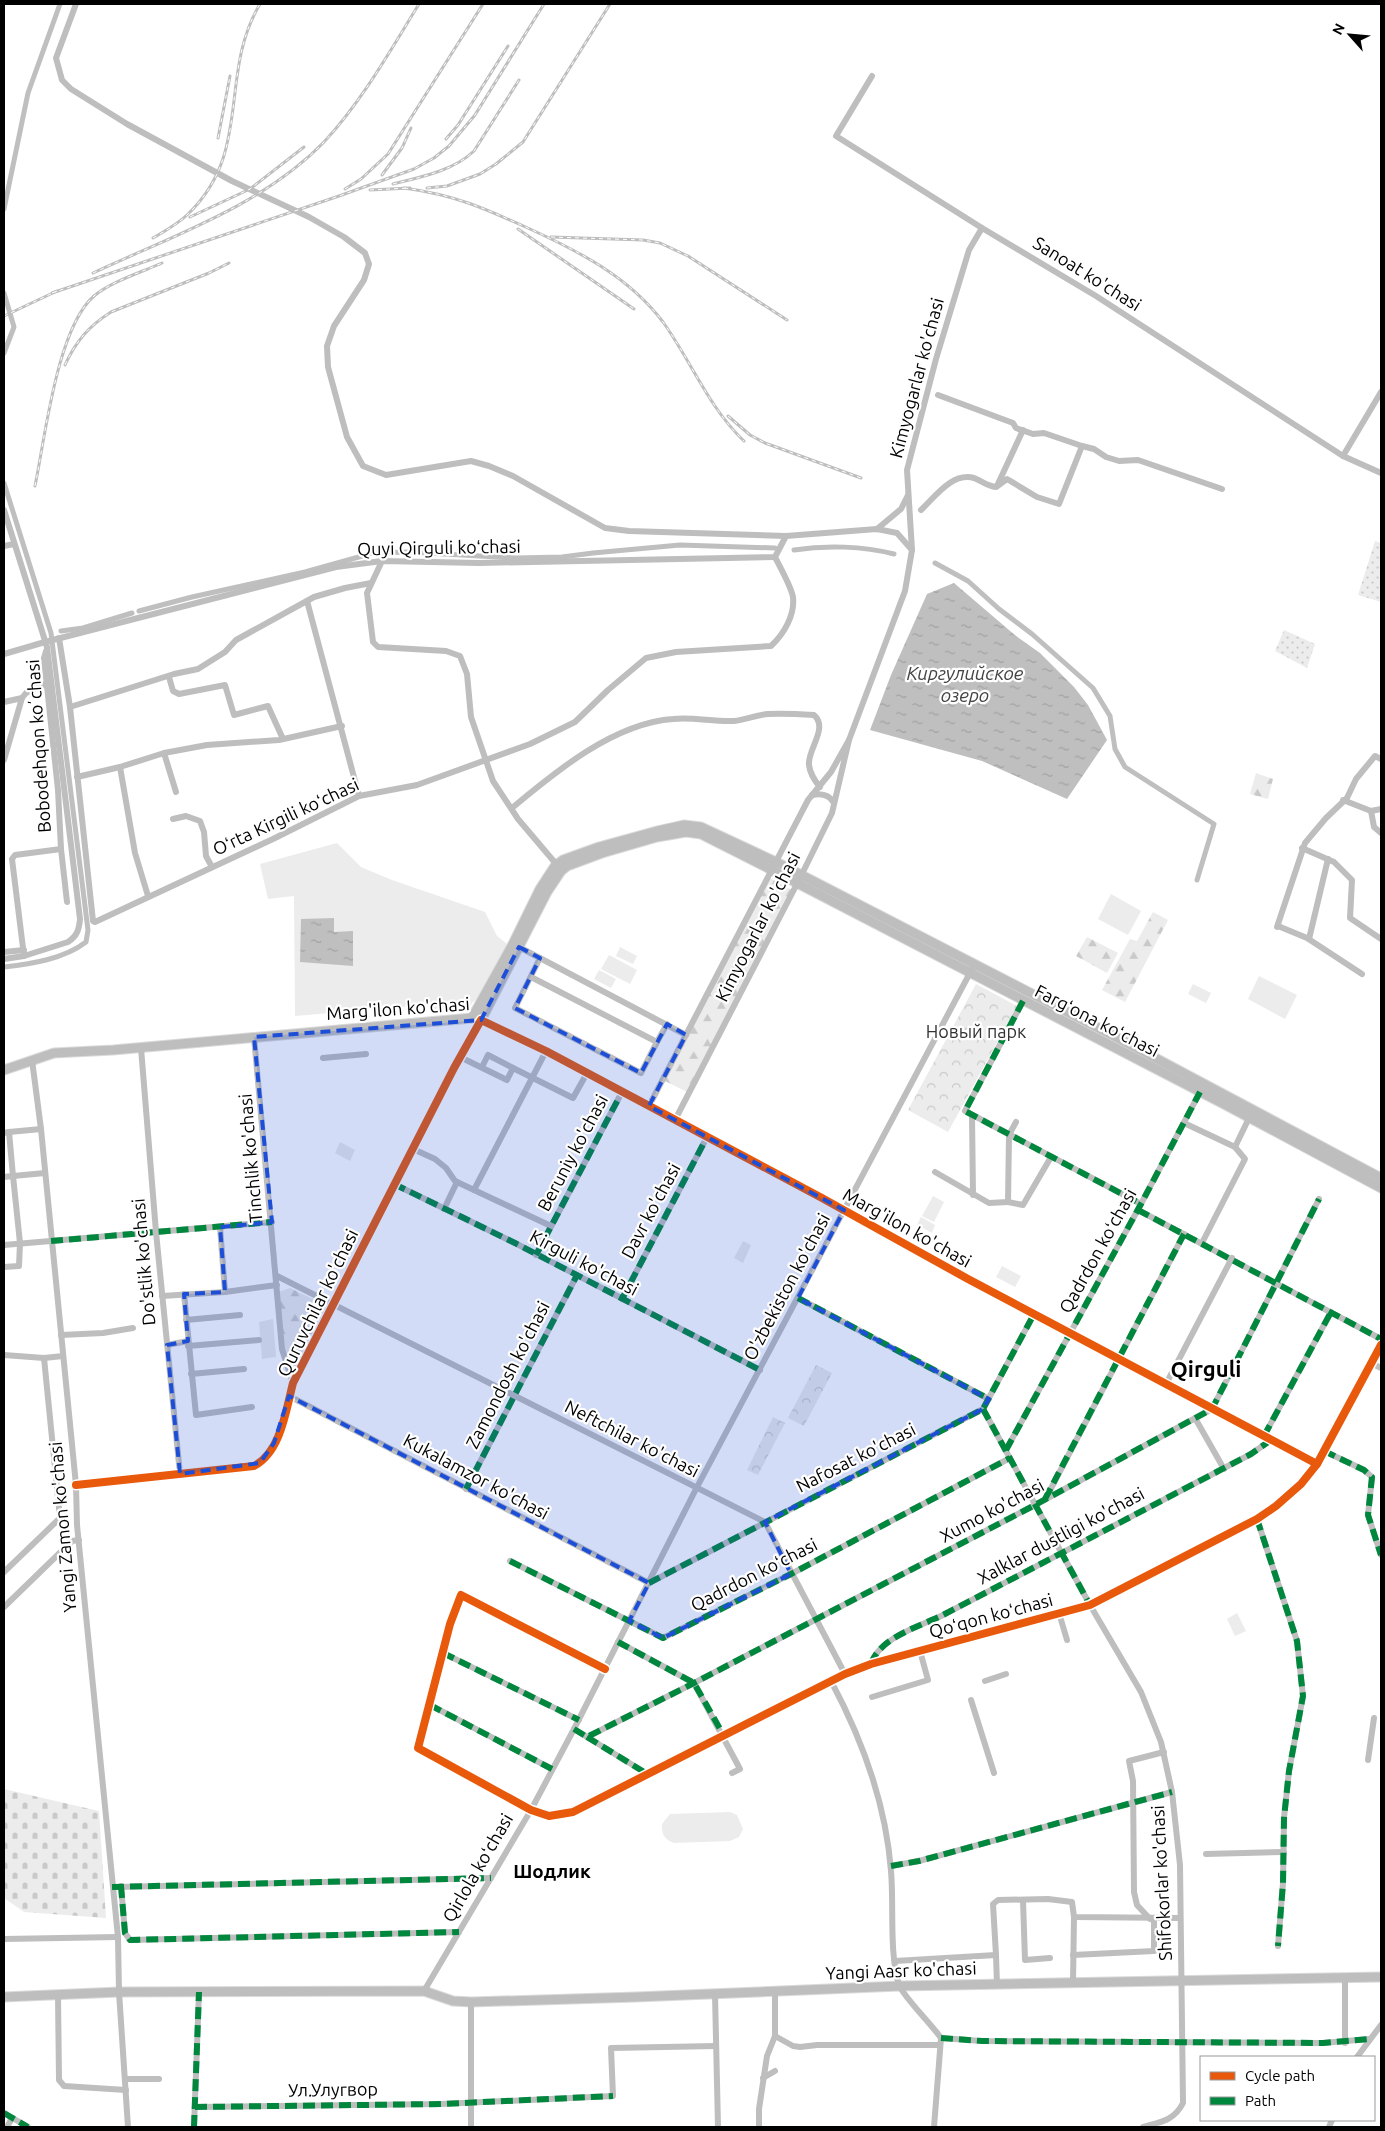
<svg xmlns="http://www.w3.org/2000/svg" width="1385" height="2131" viewBox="0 0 1385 2131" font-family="Ubuntu,sans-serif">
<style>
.grass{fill:url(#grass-dots)}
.forest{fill:url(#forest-firs)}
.cemetery{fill:url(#cemetery-stones)}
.park{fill:url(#park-crowns)}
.pitch{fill:#ececec}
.water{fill:url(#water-ripples)}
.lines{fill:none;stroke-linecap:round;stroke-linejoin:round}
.canal{stroke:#bfbfbf;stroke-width:5}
.major-casing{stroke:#dbdbdb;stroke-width:11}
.minor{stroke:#bebebe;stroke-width:6}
.major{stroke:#bebebe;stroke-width:9}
.rail-casing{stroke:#bebebe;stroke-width:3}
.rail{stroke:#fff;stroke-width:1;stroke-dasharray:4;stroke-linecap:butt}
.quiet{stroke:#00873e;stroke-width:6;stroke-dasharray:12 6;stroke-linecap:butt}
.cycleway-casing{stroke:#fff;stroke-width:11}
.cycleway{stroke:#e8590c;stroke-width:8}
.marked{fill:#1d4ed8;fill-opacity:0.2;stroke:#1d4ed8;stroke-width:4;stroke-dasharray:10 6;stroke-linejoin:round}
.labels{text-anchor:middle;stroke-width:4.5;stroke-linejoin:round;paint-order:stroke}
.street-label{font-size:18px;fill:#000;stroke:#fff}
.park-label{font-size:18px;fill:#333;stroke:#fff}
.water-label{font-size:19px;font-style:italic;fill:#444;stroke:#fff}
.neighbourhood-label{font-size:19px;font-weight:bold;fill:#000;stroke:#fff}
.district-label{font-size:22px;font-weight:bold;fill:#000;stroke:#fff}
</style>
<defs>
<pattern id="grass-dots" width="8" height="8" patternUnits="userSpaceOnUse" patternTransform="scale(1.25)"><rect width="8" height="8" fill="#ececec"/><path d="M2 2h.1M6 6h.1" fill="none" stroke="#c9c9c9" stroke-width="1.8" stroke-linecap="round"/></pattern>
<pattern id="forest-firs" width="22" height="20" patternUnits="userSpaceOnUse" patternTransform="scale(1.25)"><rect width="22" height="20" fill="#ececec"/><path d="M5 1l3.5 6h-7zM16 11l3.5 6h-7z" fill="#c9c9c9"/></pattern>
<pattern id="cemetery-stones" width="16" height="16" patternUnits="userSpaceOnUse" patternTransform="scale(1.25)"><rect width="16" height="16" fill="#ececec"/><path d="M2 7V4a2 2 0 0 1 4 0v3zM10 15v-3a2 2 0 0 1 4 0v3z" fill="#c9c9c9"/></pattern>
<pattern id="park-crowns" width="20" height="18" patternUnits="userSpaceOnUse" patternTransform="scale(1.25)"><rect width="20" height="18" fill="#ececec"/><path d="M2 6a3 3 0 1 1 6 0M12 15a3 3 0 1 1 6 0" fill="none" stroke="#c9c9c9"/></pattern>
<pattern id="water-ripples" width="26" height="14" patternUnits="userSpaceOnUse" patternTransform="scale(1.25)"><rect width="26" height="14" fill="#bfbfbf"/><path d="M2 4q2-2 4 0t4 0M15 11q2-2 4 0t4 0" fill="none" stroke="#a2a2a2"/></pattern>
</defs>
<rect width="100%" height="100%" fill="#fff"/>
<!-- grass -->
<g class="grass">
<polygon points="1375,541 1381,543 1381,602 1358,595"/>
<polygon points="1284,630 1315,644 1307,668 1275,651"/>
</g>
<!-- forest -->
<g class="forest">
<polygon points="1256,773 1273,779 1268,799 1250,794"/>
<polygon points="768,877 794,891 689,1093 663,1080"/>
<polygon points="1153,912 1168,920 1125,1002 1102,990 1130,939 1137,941"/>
<polygon points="1087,937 1118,953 1107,973 1076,956"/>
<polygon points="290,1288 327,1306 294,1371 282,1350 278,1292"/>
</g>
<!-- cemetery -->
<polygon class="cemetery" points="4,1789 99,1811 106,1918 24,1912 4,1898"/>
<!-- park -->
<g class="park">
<polygon points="976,984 1017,1006 948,1132 908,1110"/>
<polygon points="816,1365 832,1373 804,1426 788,1418"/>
<polygon points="773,1417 785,1423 758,1475 747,1470"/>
</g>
<!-- pitch -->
<g class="pitch">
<polygon points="337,843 361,867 392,880 485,912 497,936 507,944 481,995 472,1003 469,1010 443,1010 439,1012 425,1005 295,1016 294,896 268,899 260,864"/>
<polygon points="1111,894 1141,911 1128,935 1098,919"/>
<polygon points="620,947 637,956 633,964 616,956"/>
<polygon points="609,955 637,970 630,984 601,969"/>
<polygon points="599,970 616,979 611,988 594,979"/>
<polygon points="1259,976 1297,995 1285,1019 1248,999"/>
<polygon points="1193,984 1211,993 1206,1003 1188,994"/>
<polygon points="340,1142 355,1150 350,1161 335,1153"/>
<polygon points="933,1196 944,1202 934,1222 922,1216"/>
<polygon points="921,1217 935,1225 932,1233 917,1225"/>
<polygon points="743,1241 751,1245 743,1263 734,1258"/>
<polygon points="1002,1266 1021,1276 1015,1287 996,1277"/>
<polygon points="273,1319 276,1357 262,1359 259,1322"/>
<polygon points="1237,1613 1246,1631 1235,1636 1227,1619"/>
<path d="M730,1812L737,1815L743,1829L739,1837L730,1841L674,1843C665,1840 661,1834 662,1824L670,1814Z"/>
</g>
<!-- water -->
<g class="water">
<polygon points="954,583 1016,636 1040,653 1074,687 1088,705 1107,740 1067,799 982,761 870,730 891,675 927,594"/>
<polygon points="334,918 334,932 353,931 353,966 300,962 301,919"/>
</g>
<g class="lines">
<!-- canal -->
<g class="canal">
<polyline points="4,209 28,93 60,4"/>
<polyline points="4,293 14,327 4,353"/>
<path d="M4,483L51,633L88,930L86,942C64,959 31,964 4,967"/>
<path d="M794,550C826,545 863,546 894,554"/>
<polyline points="935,563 968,581 999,609 1032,634 1093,688 1110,716 1115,749 1125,767 1214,824 1197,880"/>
<polyline points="139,611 192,597 305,572 373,553 409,552 516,558 562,557 593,553 680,545 775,548"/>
<polyline points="61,631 83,628 132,613"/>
</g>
<!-- major casing -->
<g class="major-casing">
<g id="major">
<polyline points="472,1018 513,944 540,889 555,866 563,860 599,847 657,831 684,825 701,827 776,862 1110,1034 1381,1178"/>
<polyline points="4,1070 54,1053 113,1050 472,1018 481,1020 547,892 561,871 567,866 602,853 657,837 686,832 701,834 772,870 1224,1104 1381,1188"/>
<polyline points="4,1997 119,1992 424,1991 453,2001 471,2002 636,1997 900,1986 1381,1977"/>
</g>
</g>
<!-- minor -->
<g class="minor">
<polyline points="76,4 56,58 62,80 71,89 127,124 232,181 309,217 344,237 365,253 369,264 364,280 334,326 327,346 328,367 347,437 363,466 386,475 471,461 489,466 513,476 605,528 629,531 786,536 877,529 897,533 912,550"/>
<polyline points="872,76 836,136 982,228 1096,296 1343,456 1381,473"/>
<polyline points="938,395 1013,423 1016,428 1033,434 1044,433 1082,446"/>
<polyline points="1343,456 1381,392"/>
<polyline points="997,486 1023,430"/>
<path d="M4,510L47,647L80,919C79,930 77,936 68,942L24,956L4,959"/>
<path d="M921,510C935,497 952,472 974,478C982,481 987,486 996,487L1007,479L1037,497L1059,504L1082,446L1094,449L1106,457L1119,461L1138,460L1222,489"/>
<polyline points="877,529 901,509 908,495"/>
<polyline points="4,546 14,544"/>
<polyline points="382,561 367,593 373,642 378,647 446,651 460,656 467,674 471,717 493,781 518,819 557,865"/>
<polyline points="307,601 359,796"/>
<path d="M59,638L70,707L93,921L95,922L273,839L359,796L417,785L530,744L575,722L608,690L646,658L676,652L771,646C784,634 795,615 793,597C791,586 780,567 775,557"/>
<polyline points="4,654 45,642 336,567 382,561 479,563 775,557 786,536"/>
<polyline points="169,677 173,691 179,694 225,685 234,715 268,706 283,739"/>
<polyline points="4,702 22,698"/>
<polyline points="70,707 174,674 198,669 225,652 236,640 314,597 345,588 371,583"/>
<polyline points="849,740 905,591 912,550 907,470 936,359 969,250 982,228"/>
<polyline points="164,753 176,792"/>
<polyline points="4,760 22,698 26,693 47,683"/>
<polyline points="120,767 135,853 148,896"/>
<polyline points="77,777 120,767 164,753 207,745 279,740 342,726"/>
<path d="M812,795C821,793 829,794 834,803"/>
<polyline points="1343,800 1371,811 1381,809"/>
<path d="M512,808C555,772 614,723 673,719C693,717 714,722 734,721C745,720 756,715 768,714C783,713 799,714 814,715C829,728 807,750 809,765C810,774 814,780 820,787"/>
<polyline points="1371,811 1374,827 1381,833"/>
<polyline points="173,819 186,816 200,821 204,832 206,856 212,867"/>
<polyline points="1302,848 1334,862 1352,880 1350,918 1381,939"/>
<polyline points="61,849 67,902"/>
<polyline points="1278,926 1307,938 1362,974"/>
<polyline points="1277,927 1305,843 1326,818 1347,798 1356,779 1375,756 1381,759"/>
<polyline points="1309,939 1328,859"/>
<polyline points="519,947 686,1035"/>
<polyline points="4,952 24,950"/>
<polyline points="24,956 12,859 15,855 61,849 58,790 44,658 46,651"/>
<polyline points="531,977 657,1042 641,1073 515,1008 540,958"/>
<polyline points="1023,1001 965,1111 1141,1204"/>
<polyline points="254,1037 282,1349 293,1383"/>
<polyline points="657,1042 667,1024"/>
<polyline points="141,1048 156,1232 180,1474"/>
<polyline points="460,1057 507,1080 513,1068 573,1098 587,1073"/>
<polyline points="323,1058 366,1054"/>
<polyline points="32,1060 41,1129 76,1485 77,1525 118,1937 119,1992 128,2127"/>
<polyline points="482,1067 488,1055 513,1068"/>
<polyline points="649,1106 808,800 831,772 849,740 832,813 801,876 675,1120"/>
<polyline points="972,1115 973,1195"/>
<polyline points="1184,1123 1235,1147 1249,1118"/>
<polyline points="9,1132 41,1129"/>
<polyline points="4,1133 9,1132 13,1176 45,1173"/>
<polyline points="413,1149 435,1159 446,1168 455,1181 474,1190 546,1051"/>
<polyline points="935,1172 989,1203 1008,1202 1009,1135 1016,1122"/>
<polyline points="4,1177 13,1176 20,1243 19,1266 4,1267"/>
<polyline points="394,1184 515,1243 760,1370"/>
<polyline points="474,1190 551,1226"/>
<polyline points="1008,1202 1023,1205 1051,1157"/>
<polyline points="444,1209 457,1182"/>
<polyline points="1138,1210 1381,1339"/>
<polyline points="1202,1243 1245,1159 1235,1147"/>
<polyline points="4,1245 272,1222"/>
<polyline points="536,1255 622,1092"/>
<polyline points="277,1276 765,1522 845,1674"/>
<polyline points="225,1292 277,1285"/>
<polyline points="184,1294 196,1415 252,1407"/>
<polyline points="162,1296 225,1292 220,1227"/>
<polyline points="798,1298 989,1399"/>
<polyline points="622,1299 707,1137"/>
<polyline points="186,1320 240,1315"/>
<polyline points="61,1335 103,1333 133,1328"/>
<polyline points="167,1345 188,1341"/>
<polyline points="188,1346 259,1340"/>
<polyline points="4,1355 44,1358 63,1356"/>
<polyline points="1371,1363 1381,1368"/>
<polyline points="191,1374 244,1369"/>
<polyline points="1166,1384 1232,1258"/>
<polyline points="289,1396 649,1583 983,1409 1034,1314"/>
<path d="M983,1409L1090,1605L1141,1692L1161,1742L1172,1792L1180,1865L1183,2103C1174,2121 1160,2122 1143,2127"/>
<polyline points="1195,1418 1224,1469"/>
<polyline points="1264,1436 1331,1312"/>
<polyline points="1006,1450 1141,1204 1200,1092"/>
<polyline points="1324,1451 1364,1470 1372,1477 1368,1515 1381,1555"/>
<path d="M76,1485L254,1466C281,1452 286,1410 293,1383L454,1068L481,1020L546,1051L822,1198L968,1279L1317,1464"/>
<polyline points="466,1489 577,1275"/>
<polyline points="1046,1498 1184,1234"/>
<polyline points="1257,1519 1297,1641 1303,1696 1289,1771 1284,1818 1283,1883 1278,1946"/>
<polyline points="510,1561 663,1638 791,1574 1010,1458"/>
<polyline points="4,1572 60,1518 44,1358"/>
<polyline points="4,1607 72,1541 79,1540"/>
<polyline points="1059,1613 1067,1640"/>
<polyline points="618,1642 694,1683 740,1769 732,1773"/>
<polyline points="443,1653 579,1720"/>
<path d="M871,1664C880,1637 919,1627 943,1615L1251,1454L1271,1440"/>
<polyline points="605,1669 461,1595 450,1624 418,1748 531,1810 549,1816 573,1812 845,1674 871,1664 1090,1605 1257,1519 1276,1506 1301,1484 1317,1464 1381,1345"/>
<path d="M831,1681C862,1739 886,1805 891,1871C894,1905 889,1954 899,1985C903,1996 932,2025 941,2038L934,2127"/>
<polyline points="985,1681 1006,1674"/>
<polyline points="872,1697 928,1680 920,1651"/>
<polyline points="971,1700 994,1773"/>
<polyline points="430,1705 552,1769"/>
<polyline points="574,1729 587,1737 694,1683 1035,1505 1212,1409 1319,1199"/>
<polyline points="587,1737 649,1775"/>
<polyline points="1368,1760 1374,1718"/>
<polyline points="1206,1854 1284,1852"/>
<polyline points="891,1866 919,1861 1172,1792"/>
<polyline points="121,1886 125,1933 130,1940 459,1932"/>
<polyline points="117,1887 491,1878"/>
<polyline points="1023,1900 1025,1960 1050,1958"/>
<polyline points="1150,1919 1137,1905 1134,1892 1133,1781 1129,1761 1164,1752"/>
<polyline points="4,1939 118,1937"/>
<polyline points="996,1955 997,1985"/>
<polyline points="1073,1955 1154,1951 1154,1919"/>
<polyline points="895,1961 996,1955 993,1904 998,1900 1048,1899 1072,1902 1074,1917 1180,1918"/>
<polyline points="1073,1982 1074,1917"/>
<polyline points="424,1991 531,1810 574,1729 696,1489 972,969"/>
<polyline points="715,1994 718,2127"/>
<polyline points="58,1995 59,2080 64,2086 126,2090"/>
<polyline points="471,2002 471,2127"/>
<polyline points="775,2036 793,2046 800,2047 817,2045 940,2045"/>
<polyline points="941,2038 982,2041 1323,2043 1369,2039"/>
<polyline points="1345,2043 1345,1978"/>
<polyline points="1357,2057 1381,2025"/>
<polyline points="763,2078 775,2071"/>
<polyline points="125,2079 159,2079"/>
<polyline points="195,2107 441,2104 613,2096 611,2048 716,2046"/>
<polyline points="4,2113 28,2127"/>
<polyline points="7,2127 12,2118"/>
<polyline points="194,2127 199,1992"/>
<polyline points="759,2127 759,2109 767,2056 775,2036 775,1991"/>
<polyline points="1329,2127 1332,2120"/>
</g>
<!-- major -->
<use href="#major" class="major"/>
<!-- rail casing -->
<g class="rail-casing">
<g id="rail">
<polyline points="218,138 230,76"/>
<polyline points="446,139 458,125 508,46"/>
<polyline points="382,175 402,148 411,128"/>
<path d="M393,184C421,177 453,171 474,151L519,80"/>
<path d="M404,188C455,195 484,208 530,229C580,252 629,277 663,322C691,361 709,408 744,441"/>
<polyline points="427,188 447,186 480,174 496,164 523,142 610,4"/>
<polyline points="345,189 361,179 388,154 483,4"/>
<polyline points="370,190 410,188"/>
<polyline points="190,217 250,189 304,147"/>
<polyline points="518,229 634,309"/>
<polyline points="551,237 643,240 660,243 688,256 787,320"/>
<path d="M153,238C165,231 178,224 188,214C253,152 218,74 260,4"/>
<path d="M93,273C172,236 262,206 324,142C362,101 390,51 419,4"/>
<polyline points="52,293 339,196 414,169 434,158 449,146 475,115 544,4"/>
<polyline points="4,316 57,291"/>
<path d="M65,365C76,341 89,326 111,312L209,273L229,263"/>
<polyline points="728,416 750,435 765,443 861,478"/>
<path d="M35,486C45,438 57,328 94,296C110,282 142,272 162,263"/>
</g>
</g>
<!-- rail -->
<use href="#rail" class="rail"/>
<!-- quiet -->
<g class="quiet">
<polyline points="1023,1001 965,1111 1141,1204"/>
<polyline points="394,1184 515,1243 760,1370"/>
<polyline points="1138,1210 1381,1339"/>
<polyline points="51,1241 272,1222"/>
<polyline points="536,1255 622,1092"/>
<polyline points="798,1298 989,1399"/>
<polyline points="622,1299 707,1137"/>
<polyline points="983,1409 1090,1605"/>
<polyline points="1264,1436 1331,1312"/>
<polyline points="1006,1450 1141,1204 1200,1092"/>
<polyline points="1324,1451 1364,1470 1372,1477 1368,1515 1381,1555"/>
<polyline points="466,1489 577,1275"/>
<polyline points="1045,1499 1184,1234"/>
<polyline points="1257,1519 1297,1641 1303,1696 1289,1771 1284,1818 1283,1883 1278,1946"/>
<polyline points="510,1561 663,1638 791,1574 1010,1458"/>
<polyline points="649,1583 983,1409 1034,1314"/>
<polyline points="618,1642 694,1683 723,1734"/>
<polyline points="443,1653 579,1720"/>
<path d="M871,1664C880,1637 919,1627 943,1615L1251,1454L1271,1440"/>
<polyline points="430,1705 552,1769"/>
<polyline points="574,1729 587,1737 694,1683 1035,1505 1212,1409 1319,1199"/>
<polyline points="587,1737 649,1775"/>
<polyline points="891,1866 919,1861 1172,1792"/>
<polyline points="121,1886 125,1933 130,1940 459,1932"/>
<polyline points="112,1887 491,1878"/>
<polyline points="941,2038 982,2041 1323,2043 1369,2039"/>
<polyline points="195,2107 441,2104 613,2096"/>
<polyline points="4,2113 28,2127"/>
<polyline points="194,2127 199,1992"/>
</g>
<!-- cycleway casing -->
<g class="cycleway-casing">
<g id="cycleway">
<path d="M76,1485L254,1466C281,1452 286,1410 293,1383L454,1068L481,1020L546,1051L822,1198L968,1279L1317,1464"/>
<polyline points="605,1669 461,1595 450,1624 418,1748 531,1810 549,1816 573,1812 845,1674 871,1664 1090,1605 1257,1519 1276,1506 1301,1484 1317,1464 1381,1345"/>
</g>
</g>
<!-- cycleway -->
<use href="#cycleway" class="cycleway"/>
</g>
<!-- marked area -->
<path class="marked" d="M519,947L540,958L515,1008L641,1073L667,1024L686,1035L649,1106L844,1210L798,1298L989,1399L983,1409L765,1522L791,1574L663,1638L629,1621L649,1583L289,1396L274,1443L260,1463L180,1474L167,1345L188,1341L184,1294L225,1292L220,1227L272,1222L254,1037L481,1020Z"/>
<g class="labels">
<!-- street labels -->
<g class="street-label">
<text transform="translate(1087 274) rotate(32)" y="6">Sanoat ko'chasi</text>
<text transform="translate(917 378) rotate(-75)" y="6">Kimyogarlar ko'chasi</text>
<text transform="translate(439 548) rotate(-1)" y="6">Quyi Qirguli koʻchasi</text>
<text transform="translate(39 746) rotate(-94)" y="6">Bobodehqon koʼchasi</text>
<text transform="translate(286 817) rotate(-25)" y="6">Oʻrta Kirgili koʻchasi</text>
<text transform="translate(758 927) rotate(-63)" y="6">Kimyogarlar ko'chasi</text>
<text transform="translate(398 1009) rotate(-4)" y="6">Marg'ilon ko'chasi</text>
<text transform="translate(1097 1021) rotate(27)" y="6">Fargʻona koʻchasi</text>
<text transform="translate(573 1153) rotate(-62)" y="6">Beruniy ko'chasi</text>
<text transform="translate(251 1158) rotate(-95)" y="6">Tinchlik ko'chasi</text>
<text transform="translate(651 1211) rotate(-62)" y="6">Davr ko'chasi</text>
<text transform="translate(907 1228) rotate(29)" y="6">Marg'ilon ko'chasi</text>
<text transform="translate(1098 1251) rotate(-61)" y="6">Qadrdon koʻchasi</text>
<text transform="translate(144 1262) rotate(-95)" y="6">Do'stlik ko'chasi</text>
<text transform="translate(584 1263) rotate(28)" y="6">Kirguli ko'chasi</text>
<text transform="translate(787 1287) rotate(-62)" y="6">O'zbekiston ko'chasi</text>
<text transform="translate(318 1303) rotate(-64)" y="6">Quruvchilar ko'chasi</text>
<text transform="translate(508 1375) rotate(-63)" y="6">Zamondosh ko'chasi</text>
<text transform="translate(632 1439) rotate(27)" y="6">Neftchilar ko'chasi</text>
<text transform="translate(856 1458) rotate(-27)" y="6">Nafosat ko'chasi</text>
<text transform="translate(476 1477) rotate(28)" y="6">Kukalamzor ko'chasi</text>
<text transform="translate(992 1511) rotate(-28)" y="6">Xumo ko'chasi</text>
<text transform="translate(63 1527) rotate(-95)" y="6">Yangi Zamon ko'chasi</text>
<text transform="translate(1061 1536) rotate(-28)" y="6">Xalklar dustligi ko'chasi</text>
<text transform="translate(754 1575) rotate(-27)" y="6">Qadrdon koʻchasi</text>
<text transform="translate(991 1616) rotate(-15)" y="6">Qoʻqon koʻchasi</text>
<text transform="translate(478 1868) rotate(-60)" y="6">Qirlola koʻchasi</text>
<text transform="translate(1162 1883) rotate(-93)" y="6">Shifokorlar ko'chasi</text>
<text transform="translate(901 1971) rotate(-2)" y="6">Yangi Aasr ko'chasi</text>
<text transform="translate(333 2090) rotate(-1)" y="6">Ул.Улугвор</text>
</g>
<!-- park labels -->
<g class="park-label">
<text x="976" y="1038">Новый парк</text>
</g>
<!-- water labels -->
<g class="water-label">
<text x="965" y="680">Киргулийское<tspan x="965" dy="22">озеро</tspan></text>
</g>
<!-- neighbourhood labels -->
<g class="neighbourhood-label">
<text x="552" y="1878">Шодлик</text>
</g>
<!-- district labels -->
<g class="district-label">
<text x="1206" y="1377">Qirguli</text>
</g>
</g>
<!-- border -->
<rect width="1385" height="2131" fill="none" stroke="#000000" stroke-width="10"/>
<!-- legend -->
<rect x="1200" y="2056" width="175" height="65" fill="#ffffff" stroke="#999999"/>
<rect x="1210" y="2072" width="25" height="8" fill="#e8590c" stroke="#999999"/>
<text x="1245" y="2081" font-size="15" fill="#000000">Cycle path</text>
<rect x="1210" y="2097" width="25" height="8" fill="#00873e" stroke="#999999"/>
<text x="1245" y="2106" font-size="15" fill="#000000">Path</text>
<!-- north arrow -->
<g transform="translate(1350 35) rotate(297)" stroke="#ffffff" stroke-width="4" paint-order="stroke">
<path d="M0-4L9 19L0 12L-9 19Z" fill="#000000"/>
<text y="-8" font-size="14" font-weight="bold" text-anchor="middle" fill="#000000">N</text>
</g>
</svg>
